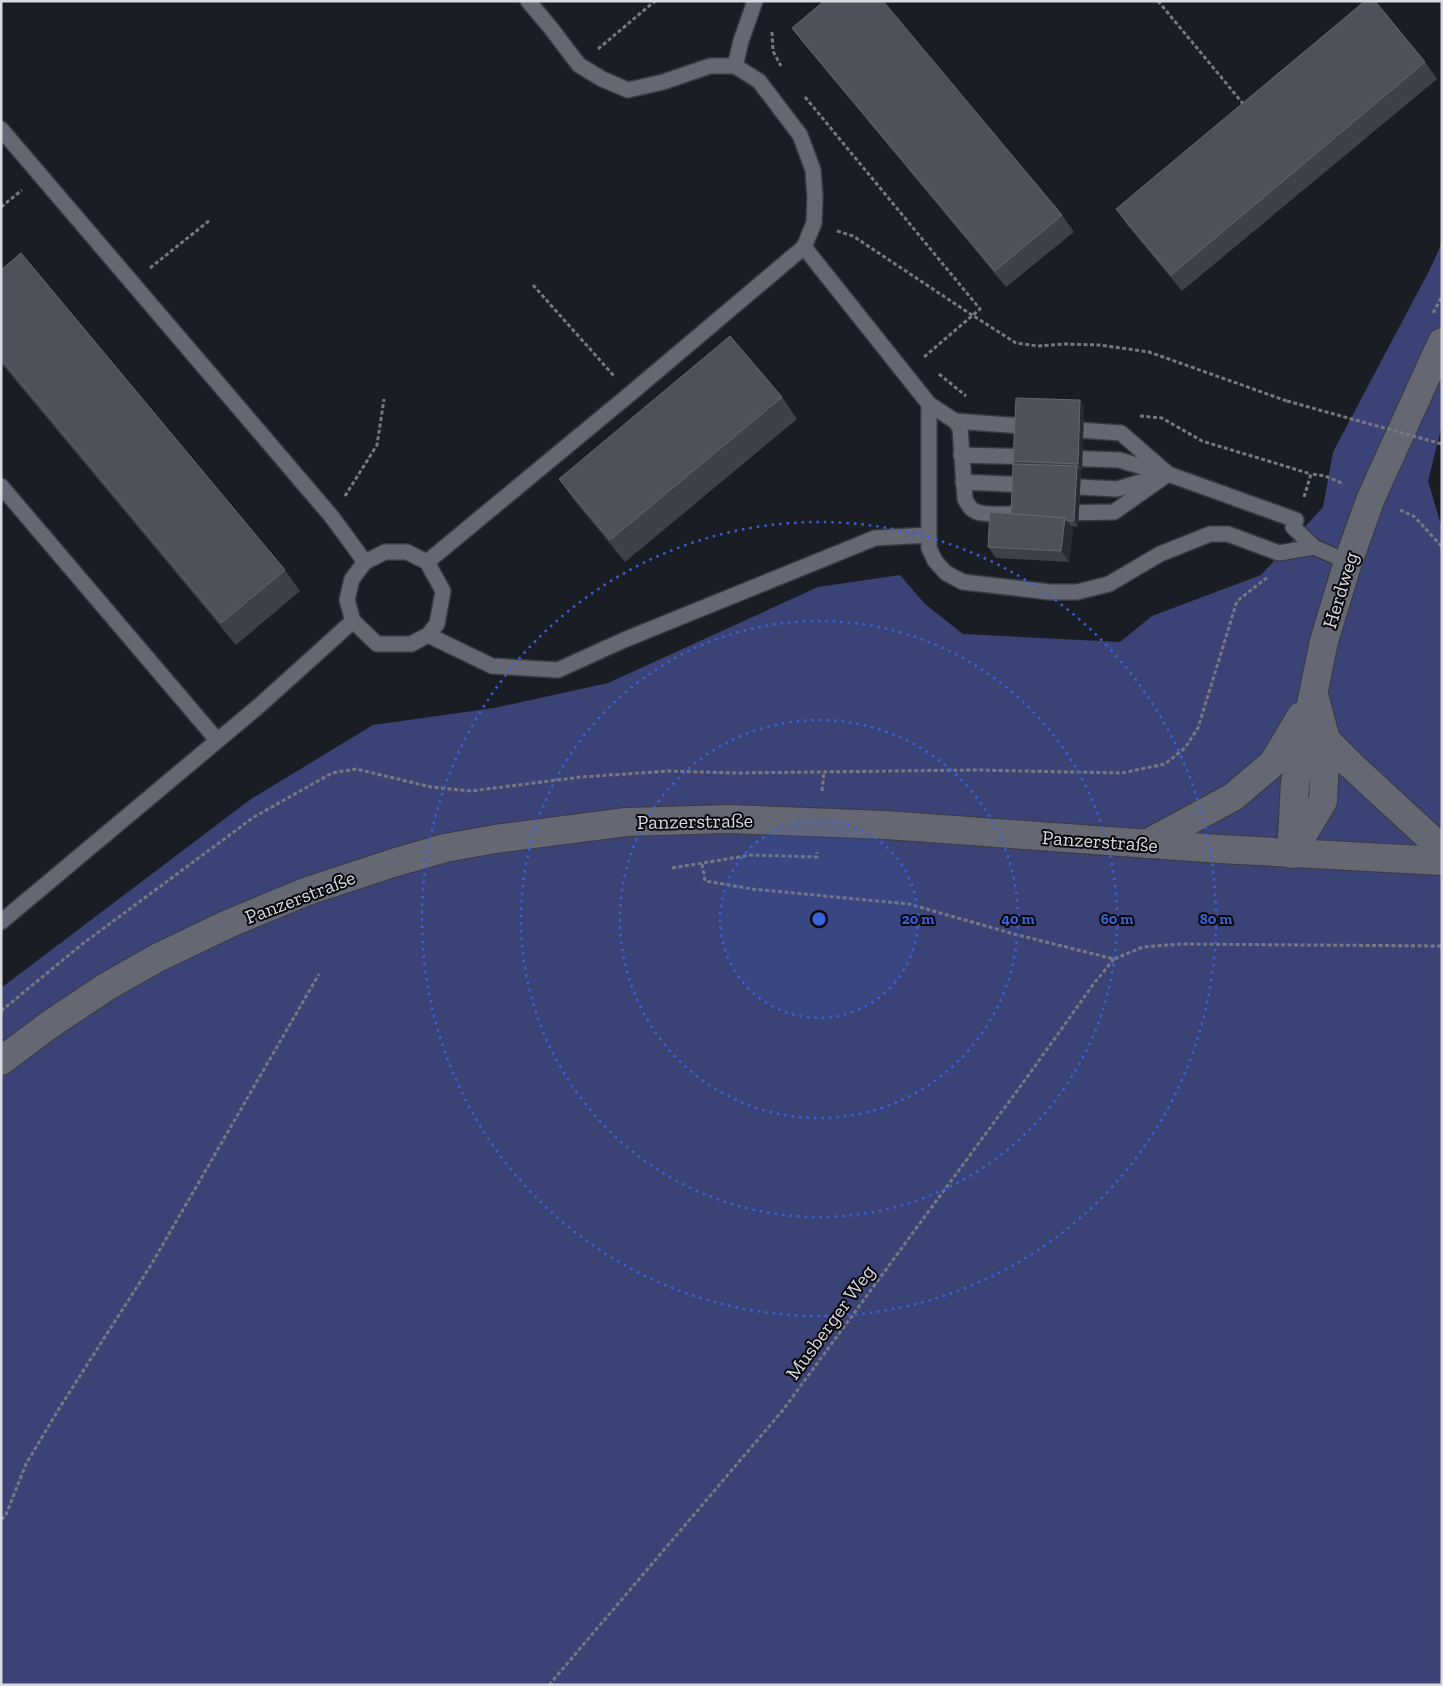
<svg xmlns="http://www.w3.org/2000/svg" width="1443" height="1686" viewBox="0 0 1443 1686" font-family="'Zilla Slab',serif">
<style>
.forest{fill:#3b4276}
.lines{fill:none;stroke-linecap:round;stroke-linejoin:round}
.lane-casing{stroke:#393a41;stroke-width:18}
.secondary-casing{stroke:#393a41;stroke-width:30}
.path{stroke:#777980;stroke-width:3;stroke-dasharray:4 2.5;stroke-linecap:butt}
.lane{stroke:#656772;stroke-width:15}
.secondary{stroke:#656772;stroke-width:28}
.path-bridge{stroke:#777980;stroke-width:3;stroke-dasharray:4 2.5;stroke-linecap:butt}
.wall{fill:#3f4149}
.shaded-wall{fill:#292b34}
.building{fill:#4f515a;stroke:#65676f}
.ring{fill:none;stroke:#3963d9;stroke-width:2.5;stroke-dasharray:2.5 5}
.labels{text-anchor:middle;stroke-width:4;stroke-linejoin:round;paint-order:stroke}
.street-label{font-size:20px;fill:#d9dbe1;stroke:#07070b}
.centre{fill:#3963d9;stroke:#07070b;stroke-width:2.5}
.ring-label{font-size:15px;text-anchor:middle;font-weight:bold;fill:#3963d9;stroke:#07070b;stroke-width:4;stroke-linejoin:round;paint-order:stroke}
</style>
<rect width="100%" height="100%" fill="#1b1d25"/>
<!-- forest -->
<polygon class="forest" points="1442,243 1442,425 1428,481 1442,528 1442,1685 1,1685 1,988 251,799 373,725 494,708 608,683 818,587 900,575 925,604 963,634 1120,642 1152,616 1261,575 1323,507 1333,452 1429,271"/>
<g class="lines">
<!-- lane casing -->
<g class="lane-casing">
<g id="lane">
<polyline points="528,1 550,27 579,65 602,79 628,90 663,82 710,66 735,66"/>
<polyline points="755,1 741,41 735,66 759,81 800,135 813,170 815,197 814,223 804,247"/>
<polyline points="1,129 332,517 365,562"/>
<polyline points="929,404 929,548 935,561 946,573 963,582 1050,592 1077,592 1109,584 1160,554 1210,534 1228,534 1279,553 1314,547"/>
<polyline points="955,421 1036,427"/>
<polyline points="1064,429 1121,433 1168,474 1296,520 1293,527 1314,547 1348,562"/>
<polyline points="961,455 1034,457"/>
<polyline points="1062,458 1119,460 1164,473"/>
<polyline points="963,482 1031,485"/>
<polyline points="1,486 217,740"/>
<polyline points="1059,486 1117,489 1155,478"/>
<polyline points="1059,513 1114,512 1168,474"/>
<polygon points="385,552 407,552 427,562 443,591 437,624 428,635 411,644 377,644 353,621 347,600 352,579 365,562"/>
<path d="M427,562L630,394L804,247L929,404L955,421L960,428L965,499C967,503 970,509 975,511C983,516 1019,514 1031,513"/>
<polyline points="428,635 492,666 558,670 624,640 875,538 928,535"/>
<polyline points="1,922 260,705 353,621"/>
</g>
</g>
<!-- secondary casing -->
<g class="secondary-casing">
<g id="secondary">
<polyline points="1326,740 1352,766 1442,849"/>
<polyline points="1146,844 1233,797 1273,763 1301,716"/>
<polyline points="1293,851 1323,801 1326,740 1315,699"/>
<polyline points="1291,854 1295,783 1324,641 1348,562 1371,498 1442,342"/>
<polyline points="1,1061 49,1025 106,987 157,958 228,924 305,892 393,863 445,848 495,839 626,822 728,819 886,825 1220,849 1442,861"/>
</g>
</g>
<!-- path -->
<g class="path">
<polyline points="1158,1 1245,106"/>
<polyline points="772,32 773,51 781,66"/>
<polyline points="598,49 655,1"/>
<polyline points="805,97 980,309 924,357"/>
<polyline points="1,207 22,190"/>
<polyline points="837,231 853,236 972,315 1016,343 1038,346 1065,344 1100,345 1149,352 1287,401"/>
<polyline points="150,268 210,220"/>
<polyline points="533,285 614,376"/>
<polyline points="1433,313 1442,296"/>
<polyline points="939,374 966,396"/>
<polyline points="1140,416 1162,418 1202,441 1311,474"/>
<polyline points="345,496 377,445 384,399"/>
<polyline points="1304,497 1311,474 1325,476 1344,484"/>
<polyline points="1400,510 1415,517 1442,547"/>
<polyline points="822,791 824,772"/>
<polyline points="702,864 705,881 752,889 909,904 1014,934 1114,959 1143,947 1181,944 1442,946"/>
<polyline points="672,868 751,855 817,857 817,852"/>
<polyline points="1,1011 81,945 254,817 332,773 356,769 431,787 471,791 581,777 669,771 737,773 974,770 1122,773 1165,764 1185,748 1198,728 1237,601 1269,576"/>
<polyline points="1,1519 5,1517 26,1464 60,1407 151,1265 319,974"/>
<polyline points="549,1685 783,1410 1025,1080 1095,982 1114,959"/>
</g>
<!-- lane -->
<use href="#lane" class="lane"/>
<!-- secondary -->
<use href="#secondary" class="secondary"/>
<!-- path-bridge -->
<polyline class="path-bridge" points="1287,401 1442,444"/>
</g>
<!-- wall -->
<g class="wall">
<polygon points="792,28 1062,215 1074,232 1006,287 804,44"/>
<polygon points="1425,62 1437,79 1182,291 1128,226 1116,209"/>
<polygon points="1,270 285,570 300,591 236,645 1,363"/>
<polygon points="782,397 797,419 625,562 574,500 559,479"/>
<polygon points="1084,406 1082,470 1079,469 1081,472 1078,527 1071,526 1073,529 1069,562 996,558 988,547 1011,514 1015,464 1013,461"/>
</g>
<!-- shaded-wall -->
<g class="shaded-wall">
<polygon points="1080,400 1084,406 1082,470 1078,464"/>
<polygon points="1077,466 1081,472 1078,527 1074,521"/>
<polygon points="1065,518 1073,529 1069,562 1061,551"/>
</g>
<!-- building -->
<g class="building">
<polygon points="824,1 883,1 1062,215 995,271 792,28"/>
<polygon points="1365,1 1375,1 1425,62 1171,275 1116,209"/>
<polygon points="21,253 285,570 221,623 1,359 1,270"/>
<polygon points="730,336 782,397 610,540 559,479"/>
<polygon points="1016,398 1080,400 1078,464 1013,461"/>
<polygon points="1013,464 1077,466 1074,521 1067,521 1065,518 1011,514"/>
<polygon points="990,512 1065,518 1061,551 988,547"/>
</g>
<!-- distance rings -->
<circle cx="819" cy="919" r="99" fill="#3963d9" fill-opacity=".12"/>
<g class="ring">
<circle cx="819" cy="919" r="99"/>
<circle cx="819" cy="919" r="199"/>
<circle cx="819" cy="919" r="298"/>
<circle cx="819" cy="919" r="397"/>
</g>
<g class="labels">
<!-- street labels -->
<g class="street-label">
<text transform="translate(1340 590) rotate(-73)" y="7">Herdweg</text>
<text transform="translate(695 821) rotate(-1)" y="7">Panzerstraße</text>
<text transform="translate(1100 841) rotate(4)" y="7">Panzerstraße</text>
<text transform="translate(300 897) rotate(-21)" y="7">Panzerstraße</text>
<text transform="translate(830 1322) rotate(-54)" y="7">Musberger Weg</text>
</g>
</g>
<circle cx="819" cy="919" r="8" class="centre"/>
<g class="ring-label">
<text x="918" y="924">20 m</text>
<text x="1018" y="924">40 m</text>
<text x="1117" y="924">60 m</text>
<text x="1216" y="924">80 m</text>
</g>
<!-- border -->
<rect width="1443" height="1686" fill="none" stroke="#d9dbe1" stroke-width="5"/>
</svg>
